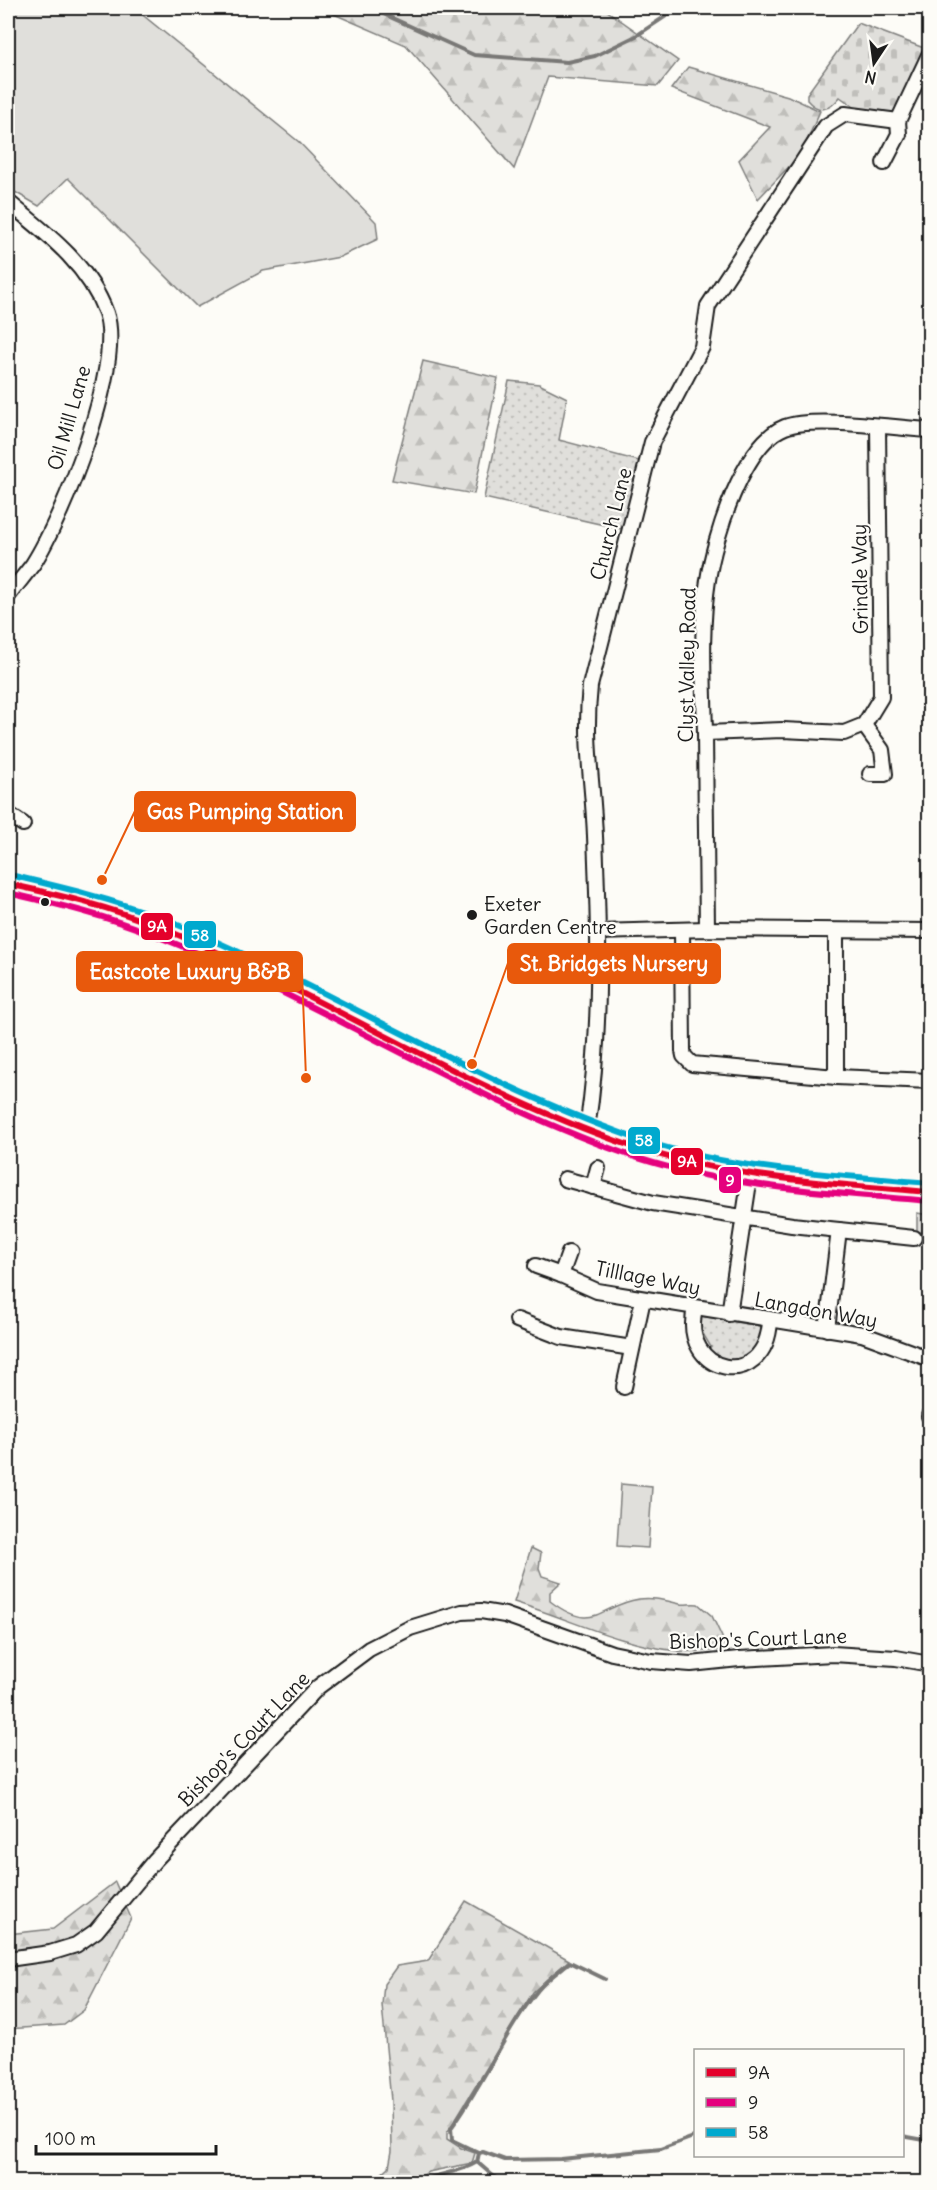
<svg xmlns="http://www.w3.org/2000/svg" width="937" height="2190" viewBox="0 0 937 2190" font-family="Delius,sans-serif">
<style>
.grass{fill:url(#grass-dots);stroke:#7e7e7c;stroke-width:1.5}
.forest{fill:url(#forest-firs);stroke:#7e7e7c;stroke-width:1.5}
.cemetery{fill:url(#cemetery-stones);stroke:#7e7e7c;stroke-width:1.5}
.park{fill:#e0dfdb;stroke:#7e7e7c;stroke-width:1.5}
.lines{fill:none;stroke-linecap:round;stroke-linejoin:round}
.stream{stroke:#797876;stroke-width:4}
.minor-casing{stroke:#1c1c1c;stroke-width:18}
.major-casing{stroke:#1c1c1c;stroke-width:22}
.minor{stroke:#fdfcf7;stroke-width:14}
.major{stroke:#fdfcf7;stroke-width:18}
.bus-1-casing{stroke:#fdfcf7;stroke-width:10}
.bus-2-casing{stroke:#fdfcf7;stroke-width:10}
.bus-3-casing{stroke:#fdfcf7;stroke-width:10}
.bus-1{stroke:#e4002b;stroke-width:6}
.bus-2{stroke:#e5007d;stroke-width:6}
.bus-3{stroke:#00a9ce;stroke-width:6}
.bus-dot{fill:#1c1c1c;stroke:#fdfcf7;stroke-width:2}
.labels{text-anchor:middle;stroke-width:4.5;stroke-linejoin:round;paint-order:stroke}
.street-label{font-size:20px;fill:#1c1c1c;stroke:#fdfcf7}
.poi-label{font-size:20px;fill:#1c1c1c;stroke:#fdfcf7;text-anchor:start}
.leader{fill:none;stroke:#e8590c;stroke-width:2}
.callout-dot{fill:#e8590c;stroke:#fdfcf7;stroke-width:2}
.callout{fill:#e8590c;stroke:#e8590c;stroke-width:2}
.callout-label{font-size:21px;text-anchor:middle;font-weight:bold;fill:#fff}
.line-badge{stroke:#fdfcf7;stroke-width:2}
.badge-label{font-size:16px;text-anchor:middle;font-weight:bold;fill:#fff}
</style>
<defs>
<pattern id="grass-dots" width="8" height="8" patternUnits="userSpaceOnUse" patternTransform="scale(1.5)"><rect width="8" height="8" fill="#e0dfdb"/><path d="M2 2h.1M6 6h.1" fill="none" stroke="#c0bfbb" stroke-width="1.8" stroke-linecap="round"/></pattern>
<pattern id="forest-firs" width="22" height="20" patternUnits="userSpaceOnUse" patternTransform="scale(1.5)"><rect width="22" height="20" fill="#e0dfdb"/><path d="M5 1l3.5 6h-7zM16 11l3.5 6h-7z" fill="#c0bfbb"/></pattern>
<pattern id="cemetery-stones" width="16" height="16" patternUnits="userSpaceOnUse" patternTransform="scale(1.5)"><rect width="16" height="16" fill="#e0dfdb"/><path d="M2 7V4a2 2 0 0 1 4 0v3zM10 15v-3a2 2 0 0 1 4 0v3z" fill="#c0bfbb"/></pattern>
</defs>
<rect width="100%" height="100%" fill="#fdfcf7"/>
<filter id="ink" filterUnits="userSpaceOnUse"><feTurbulence type="fractalNoise" baseFrequency=".0167" numOctaves="2"/><feDisplacementMap in="SourceGraphic" scale="12" xChannelSelector="R" yChannelSelector="G"/><feConvolveMatrix kernelMatrix="1 2 1 2 8 2 1 2 1" color-interpolation-filters="sRGB"/></filter>
<g filter="url(#ink)">
<!-- grass -->
<g class="grass">
<polygon points="509,381 539,384 567,398 559,440 643,462 622,529 484,498"/>
<polygon points="917,1213 929,1215 929,1234 917,1231"/>
<polygon points="701,1316 764,1327 754,1355 730,1364 705,1352 711,1347 699,1327"/>
</g>
<!-- forest -->
<g class="forest">
<polygon points="320,8 603,8 678,61 658,86 548,77 514,169 406,45"/>
<polygon points="688,67 788,96 820,111 801,154 758,199 739,160 770,127 671,89"/>
<polygon points="423,361 498,378 474,494 392,480"/>
<path d="M531,1548L541,1553L539,1568L542,1576L561,1582L550,1592V1601C595,1635 599,1605 639,1599C654,1597 666,1601 680,1604C686,1605 691,1603 698,1604L712,1616L728,1650C711,1650 694,1653 677,1651C620,1645 568,1618 514,1602Z"/>
<polygon points="115,1882 131,1918 84,2010 64,2025 8,2029 8,1934 53,1929"/>
<polygon points="466,1901 569,1960 533,1992 447,2133 447,2139 461,2148 475,2153 472,2163 428,2172 413,2182 372,2182 389,2167 392,2151 391,2101 382,2005 384,1984 397,1966 428,1961"/>
</g>
<!-- cemetery -->
<path class="cemetery" d="M858,23L929,50L897,118L857,109L840,97C830,110 819,114 807,100V94Z"/>
<!-- park -->
<g class="park">
<polygon points="8,8 134,8 299,142 376,222 378,239 340,257 263,271 197,307 68,178 39,206 8,188"/>
<polygon points="621,1484 652,1487 648,1548 617,1546"/>
</g>
<g class="lines">
<!-- stream -->
<g class="stream">
<polyline points="370,8 474,55 567,62 595,56 636,36 678,8"/>
<polyline points="902,2136 930,2141"/>
<path d="M479,2153L452,2140L451,2128C483,2085 505,2031 538,1990C547,1979 559,1971 570,1962L605,1979"/>
<polyline points="477,2162 500,2182"/>
<path d="M420,2182C438,2173 460,2173 477,2162L479,2153L483,2152L505,2160L561,2159L661,2149L696,2136"/>
</g>
<!-- minor casing -->
<g class="minor-casing">
<g id="minor">
<polyline points="884,163 899,134 898,121"/>
<path d="M8,202C46,233 88,264 106,313C124,366 63,517 33,564C25,575 16,585 8,596"/>
<polyline points="864,725 882,750 885,774 870,774"/>
<polyline points="705,733 783,730 844,733 864,725 881,697 878,427"/>
<polyline points="8,814 23,824"/>
<path d="M707,929C706,864 706,799 705,734C704,683 700,631 708,580C714,539 743,443 785,427C813,416 896,428 930,430"/>
<polyline points="682,930 683,1051 684,1056 692,1064 836,1077 930,1081"/>
<polyline points="597,932 707,929 930,931"/>
<polyline points="836,1077 836,932"/>
<path d="M587,1129C602,1032 599,934 595,836C593,783 584,742 590,686L652,442L702,347L708,306L826,126L845,114L898,121L930,53"/>
<polyline points="565,1179 653,1203 792,1225 914,1238"/>
<polyline points="593,1187 598,1168"/>
<polyline points="536,1266 561,1275 569,1253"/>
<polyline points="561,1275 597,1291 862,1334 930,1359"/>
<path d="M695,1308C679,1375 766,1393 770,1321"/>
<polyline points="729,1314 750,1176"/>
<polyline points="517,1320 561,1337 632,1348"/>
<polyline points="827,1329 839,1230"/>
<polyline points="624,1387 643,1299"/>
<polyline points="929,1416 930,1413"/>
<polyline points="8,1959 50,1953 76,1945 96,1931 155,1860 318,1687 369,1649 410,1628 462,1612 481,1611 505,1615 612,1653 651,1661 691,1664 739,1659 833,1654 896,1658 930,1664"/>
</g>
</g>
<!-- major casing -->
<g class="major-casing">
<path id="major" d="M8,884C58,895 111,908 159,927C319,991 465,1089 628,1145C725,1179 828,1183 930,1192"/>
</g>
<!-- minor -->
<use href="#minor" class="minor"/>
<!-- major -->
<use href="#major" class="major"/>
<!-- bus-1 casing -->
<g class="bus-1-casing">
<path id="bus-1" d="M8,884C59,895 111,907 159,927C319,992 465,1089 628,1145C725,1178 828,1183 930,1192"/>
</g>
<!-- bus-2 casing -->
<g class="bus-2-casing">
<path id="bus-2" d="M8,893C57,904 107,916 154,935C315,998 460,1095 623,1153C721,1188 827,1192 929,1201"/>
</g>
<!-- bus-3 casing -->
<g class="bus-3-casing">
<path id="bus-3" d="M10,875C61,887 112,899 161,918C321,982 466,1078 629,1136C725,1170 829,1174 930,1183"/>
</g>
<!-- bus-1 -->
<use href="#bus-1" class="bus-1"/>
<!-- bus-2 -->
<use href="#bus-2" class="bus-2"/>
<!-- bus-3 -->
<use href="#bus-3" class="bus-3"/>
</g>
</g>
<!-- markers -->
<g class="bus-dot">
<circle cx="45" cy="902" r="5"/>
<circle cx="472" cy="915" r="6"/>
</g>
<g class="labels">
<!-- street labels -->
<g class="street-label">
<text transform="translate(69 418) rotate(-74)" y="7">Oil Mill Lane</text>
<text transform="translate(611 524) rotate(-76)" y="7">Church Lane</text>
<text transform="translate(860 579) rotate(-91)" y="7">Grindle Way</text>
<text transform="translate(687 665) rotate(-89)" y="7">Clyst Valley Road</text>
<text transform="translate(648 1278) rotate(11)" y="7">Tilllage Way</text>
<text transform="translate(816 1310) rotate(10)" y="7">Langdon Way</text>
<text transform="translate(758 1639) rotate(-2)" y="7">Bishop's Court Lane</text>
<text transform="translate(244 1739) rotate(-46)" y="7">Bishop's Court Lane</text>
</g>
<!-- poi labels -->
<g class="poi-label">
<text x="484" y="911">Exeter<tspan x="484" dy="23">Garden Centre</tspan></text>
</g>
</g>
<!-- callouts -->
<path class="leader" d="M102 880L135 811M472 1064L508 963M306 1078L302 972"/>
<g class="callout-dot">
<circle cx="102" cy="880" r="6"/>
<circle cx="472" cy="1064" r="6"/>
<circle cx="306" cy="1078" r="6"/>
</g>
<g class="callout">
<rect x="135" y="792" width="220" height="39" rx="6"/>
<rect x="508" y="944" width="212" height="39" rx="6"/>
<rect x="77" y="952" width="225" height="39" rx="6"/>
</g>
<g class="callout-label">
<text x="245" y="819">Gas Pumping Station</text>
<text x="614" y="971">St. Bridgets Nursery</text>
<text x="190" y="979">Eastcote Luxury B&amp;B</text>
</g>
<g class="line-badge">
<rect x="140" y="912" width="34" height="29" rx="6" fill="#e4002b"/>
<rect x="183" y="920" width="34" height="29" rx="6" fill="#00a9ce"/>
<rect x="627" y="1126" width="34" height="29" rx="6" fill="#00a9ce"/>
<rect x="670" y="1147" width="34" height="29" rx="6" fill="#e4002b"/>
<rect x="718" y="1166" width="24" height="28" rx="6" fill="#e5007d"/>
</g>
<g class="badge-label">
<text x="157" y="932">9A</text>
<text x="200" y="941">58</text>
<text x="644" y="1146">58</text>
<text x="687" y="1167">9A</text>
<text x="730" y="1186">9</text>
</g>
<!-- margin -->
<rect width="937" height="2190" fill="none" stroke="#fdfcf7" stroke-width="30"/>
<rect x="15" y="15" width="907" height="2160" fill="none" stroke="#1c1c1c" stroke-width="2" filter="url(#ink)"/>
<!-- legend -->
<rect x="694" y="2049" width="210" height="108" fill="#fdfcf7" stroke="#a3a29f" stroke-width="1.5"/>
<rect x="706" y="2068" width="30" height="9" fill="#e4002b" stroke="#a3a29f" stroke-width="1.5"/>
<text x="748" y="2079" font-size="18" fill="#1c1c1c">9A</text>
<rect x="706" y="2098" width="30" height="9" fill="#e5007d" stroke="#a3a29f" stroke-width="1.5"/>
<text x="748" y="2109" font-size="18" fill="#1c1c1c">9</text>
<rect x="706" y="2128" width="30" height="9" fill="#00a9ce" stroke="#a3a29f" stroke-width="1.5"/>
<text x="748" y="2139" font-size="18" fill="#1c1c1c">58</text>
<!-- north arrow -->
<g transform="translate(874 63) rotate(193)" stroke="#fdfcf7" stroke-width="4.5" paint-order="stroke">
<path d="M0-4.5L10 22L0 15L-10 22Z" fill="#1c1c1c"/>
<text y="-9" font-size="16" font-weight="bold" text-anchor="middle" fill="#1c1c1c">N</text>
</g>
<!-- scale -->
<path d="M36 2145v9h180v-9" fill="none" stroke="#1c1c1c" stroke-width="3"/>
<text x="45" y="2145" font-size="18" fill="#1c1c1c" stroke="#fdfcf7" stroke-width="4.5" paint-order="stroke">100 m</text>
</svg>
